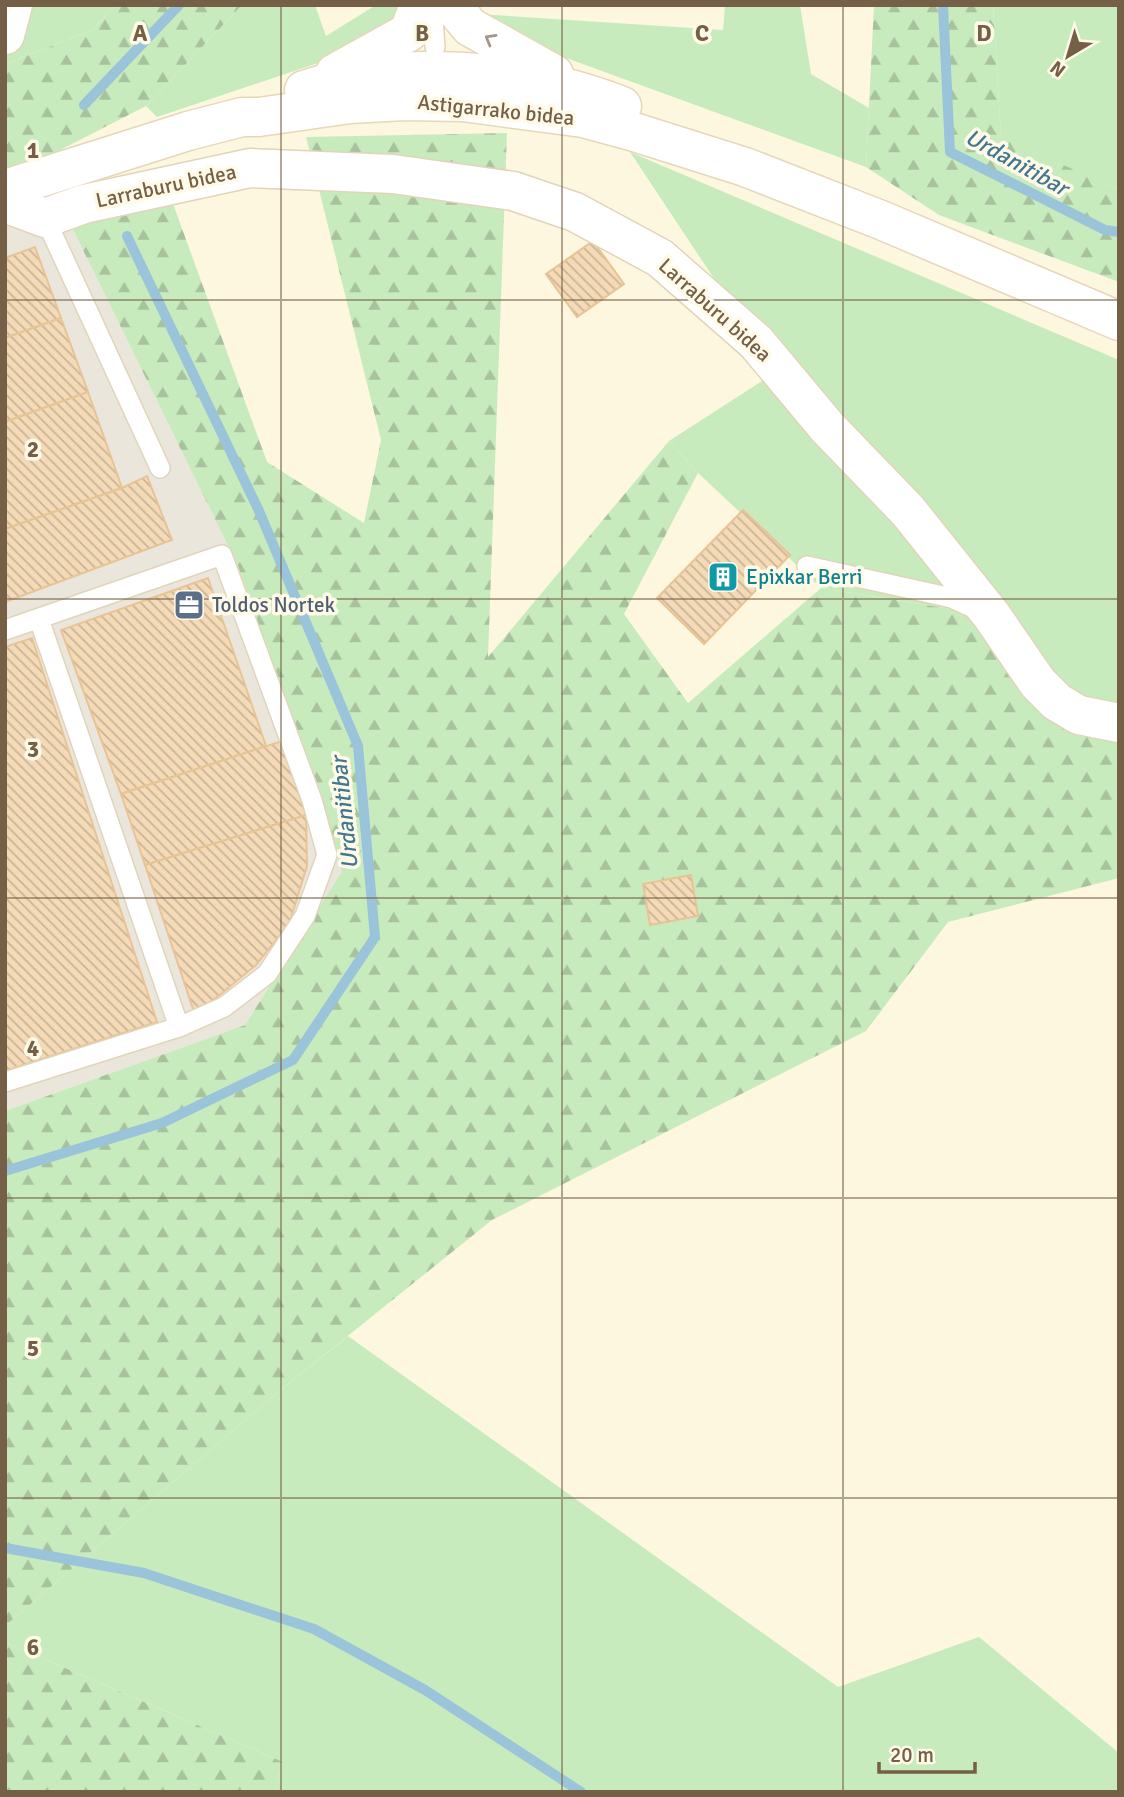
<svg xmlns="http://www.w3.org/2000/svg" width="1124" height="1797" viewBox="0 0 1124 1797" font-family="Signika,sans-serif">
<style>
.industrial{fill:#ebe6dc}
.green{fill:#c8ebbe}
.forest{fill:url(#forest-firs)}
.lines{fill:none;stroke-linecap:round;stroke-linejoin:round}
.stream{stroke:#99c4da;stroke-width:10}
.building{fill:url(#building-back-hatch);stroke:#e8c495;stroke-width:2}
.service-casing{stroke:#e2d4bb;stroke-width:22}
.minor-casing{stroke:#e2d4bb;stroke-width:41}
.secondary-casing{stroke:#e7d7b9;stroke-width:41}
.service{stroke:#fff;stroke-width:19}
.minor{stroke:#fff;stroke-width:38}
.secondary{stroke:#fff;stroke-width:38}
.oneway{stroke:#a59787}
.grid{fill:none;stroke:#755f46;stroke-width:2;stroke-opacity:0.55}
.labels{text-anchor:middle;stroke-width:7;stroke-linejoin:round;paint-order:stroke}
.street-label{font-size:21px;fill:#755f46;stroke:#fffae7}
.culture-label{font-size:21px;fill:#0d838f;stroke:#fffae7;text-anchor:start}
.service-label{font-size:21px;fill:#4e5e75;stroke:#fffae7;text-anchor:start}
.water-label{font-size:23px;font-style:italic;fill:#427691;stroke:#fffae7}
.grid-label{font-size:23px;text-anchor:middle;font-weight:bold;fill:#755f46;stroke:#fffae7;stroke-width:7;stroke-linejoin:round;paint-order:stroke}
</style>
<defs>
<pattern id="forest-firs" width="22" height="20" patternUnits="userSpaceOnUse" patternTransform="scale(1.75)"><rect width="22" height="20" fill="#c8ebbe"/><path d="M5 1l3.5 6h-7zM16 11l3.5 6h-7z" fill="#a7c29c"/></pattern>
<pattern id="building-back-hatch" width="6" height="6" patternUnits="userSpaceOnUse" patternTransform="scale(1.75)"><rect width="6" height="6" fill="#f4dab6"/><path d="M-1 5l2 2M0 0l6 6M5-1l2 2" fill="none" stroke="#cab496"/></pattern>
</defs>
<rect width="100%" height="100%" fill="#fdf7e0"/>
<!-- industrial -->
<polygon class="industrial" points="57,197 238,566 342,871 245,1025 5,1111 5,216"/>
<!-- green -->
<g class="green">
<polygon points="5,5 115,5 93,30 5,64"/>
<polygon points="242,5 315,5 326,36 376,5 403,5 400,20 360,49 157,117 146,106"/>
<polygon points="725,5 800,5 811,74 869,108 866,167 525,43 478,14 723,30"/>
<polygon points="993,5 1119,5 1119,190 1001,138"/>
<polygon points="630,152 1119,360 1119,714 1070,706 976,613 821,588 698,473 669,441 776,372"/>
<polygon points="348,1336 838,1687 979,1637 1119,1753 1119,1792 275,1792 283,1762 5,1642 5,1626 283,1388"/>
</g>
<!-- forest -->
<g class="forest">
<polygon points="115,5 242,5 146,106 27,167 5,173 5,64 93,30"/>
<polygon points="874,5 993,5 1001,137 1119,190 1119,282 939,215 866,167"/>
<polygon points="507,133 488,657 669,441 698,473 624,614 688,703 821,588 976,613 1070,706 1119,714 1119,878 948,922 866,1031 492,1220 283,1388 5,1626 5,1111 245,1025 342,871 238,566 57,197 160,168 267,462 364,523 381,440 306,137"/>
<polygon points="5,1642 283,1762 275,1792 5,1792"/>
</g>
<g class="lines">
<!-- stream -->
<g class="stream">
<polyline points="943,5 950,152 1105,230 1119,232"/>
<polyline points="84,105 179,5"/>
<polyline points="5,1171 162,1123 293,1060 375,937 358,746 259,511 127,236"/>
<polyline points="5,1548 144,1573 314,1629 425,1690 581,1792"/>
</g>
</g>
<!-- building -->
<g class="building">
<polygon points="593,241 624,284 577,317 546,274"/>
<polygon points="35,247 61,318 5,338 5,258"/>
<polygon points="61,318 88,392 5,422 5,338"/>
<polygon points="88,392 122,488 5,529 5,422"/>
<polygon points="147,476 172,540 5,602 5,529 122,488"/>
<polygon points="743,510 790,555 704,644 657,598"/>
<polygon points="208,578 266,746 121,794 61,630"/>
<polygon points="32,638 157,1022 5,1071 5,647"/>
<polygon points="282,741 306,815 145,865 121,794"/>
<polygon points="306,815 307,866 289,924 256,965 195,1015 145,865"/>
<polygon points="691,875 698,916 650,925 643,884"/>
</g>
<g class="lines">
<!-- service casing -->
<g class="service-casing">
<g id="service">
<polyline points="432,5 435,47"/>
<polyline points="45,218 160,468"/>
<polyline points="807,566 952,598 978,610"/>
<polyline points="39,619 179,1027"/>
<polyline points="5,630 222,555 312,800 327,855 305,916 267,974 224,1007 179,1027 5,1082"/>
</g>
</g>
<!-- minor casing -->
<g class="minor-casing">
<g id="minor">
<polyline points="5,35 13,5"/>
<polyline points="5,203 45,218 84,204 250,168 393,174 513,191 575,212 660,258 756,342 827,427 908,511 992,616 1038,683 1057,702 1079,715 1119,723"/>
</g>
</g>
<!-- secondary casing -->
<g class="secondary-casing">
<g id="secondary">
<polyline points="452,5 470,27 554,74"/>
<polyline points="335,73 409,32 419,5"/>
<path d="M304,90C321,85 339,78 356,76C446,64 538,73 622,106"/>
<polyline points="5,189 188,131 242,117 259,117 350,104 404,101 463,102 583,118 631,131 745,167 881,220 1119,321"/>
</g>
</g>
<!-- service -->
<use href="#service" class="service"/>
<!-- minor -->
<use href="#minor" class="minor"/>
<!-- secondary -->
<use href="#secondary" class="secondary"/>
</g>
<!-- one-way arrows -->
<defs><path id="oneway-chevron" d="M-2-3.5L2.5 0L-2 3.5" fill="none" stroke-width="1.6" stroke-linecap="round" stroke-linejoin="round" transform="scale(1.75)"/></defs>
<use class="oneway" href="#oneway-chevron" transform="translate(490 39) rotate(-150)"/>
<!-- grid -->
<path class="grid" d="M281,5V1792M562,5V1792M843,5V1792M5,300H1119M5,599H1119M5,898H1119M5,1198H1119M5,1498H1119"/>
<!-- icons -->
<defs>
<g id="building-square" transform="scale(1.575)"><rect x="-9" y="-9" width="18" height="18" rx="4" fill="#0f9aa8" stroke="#fffae7"/><path d="M-4-6H4V6H1V3H-1V6H-4ZM-2.5-4.3h1.7v1.8h-1.7ZM.8-4.3h1.7v1.8H.8ZM-2.5-1h1.7V.8h-1.7ZM.8-1h1.7V.8H.8Z" fill="#fff"/></g>
<g id="office-square" transform="scale(1.575)"><rect x="-9" y="-9" width="18" height="18" rx="4" fill="#5c6f8a" stroke="#fffae7"/><path d="M-6-3h4V-5.5h4V-3h4V5H-6ZM-1-4.5V-3h2v-1.5ZM-6 0V1H6V0Z" fill="#fff"/></g>
</defs>
<g fill-rule="evenodd">
<use href="#building-square" x="723" y="577"/>
<use href="#office-square" x="189" y="605"/>
</g>
<g class="labels">
<!-- street labels -->
<g class="street-label">
<text transform="translate(496 110) rotate(6)" y="7">Astigarrako bidea</text>
<text transform="translate(166 186) rotate(-12)" y="7">Larraburu bidea</text>
<text transform="translate(715 310) rotate(42)" y="7">Larraburu bidea</text>
</g>
<!-- culture labels -->
<g class="culture-label">
<text x="746" y="584">Epixkar Berri</text>
</g>
<!-- service labels -->
<g class="service-label">
<text x="212" y="612">Toldos Nortek</text>
</g>
<!-- water labels -->
<g class="water-label">
<text transform="translate(1017 162) rotate(29)" y="8">Urdanitibar</text>
<text transform="translate(344 813) rotate(-96)" y="8">Urdanitibar</text>
</g>
</g>
<g class="grid-label">
<text x="140" y="41">A</text>
<text x="422" y="41">B</text>
<text x="702" y="41">C</text>
<text x="984" y="41">D</text>
<text x="33" y="158">1</text>
<text x="33" y="457">2</text>
<text x="33" y="757">3</text>
<text x="33" y="1056">4</text>
<text x="33" y="1356">5</text>
<text x="33" y="1655">6</text>
</g>
<!-- border -->
<rect width="1124" height="1797" fill="none" stroke="#755f46" stroke-width="14"/>
<!-- north arrow -->
<g transform="translate(1068 56) rotate(218)" stroke="#fffae7" stroke-width="5" paint-order="stroke">
<path d="M0-5L12 26L0 18L-12 26Z" fill="#755f46"/>
<text y="-10" font-size="19" font-weight="bold" text-anchor="middle" fill="#755f46">N</text>
</g>
<!-- scale -->
<path d="M879 1762v10h96v-10" fill="none" stroke="#755f46" stroke-width="3.5"/>
<text x="890" y="1762" font-size="21" fill="#755f46" stroke="#fffae7" stroke-width="5" paint-order="stroke">20 m</text>
</svg>
